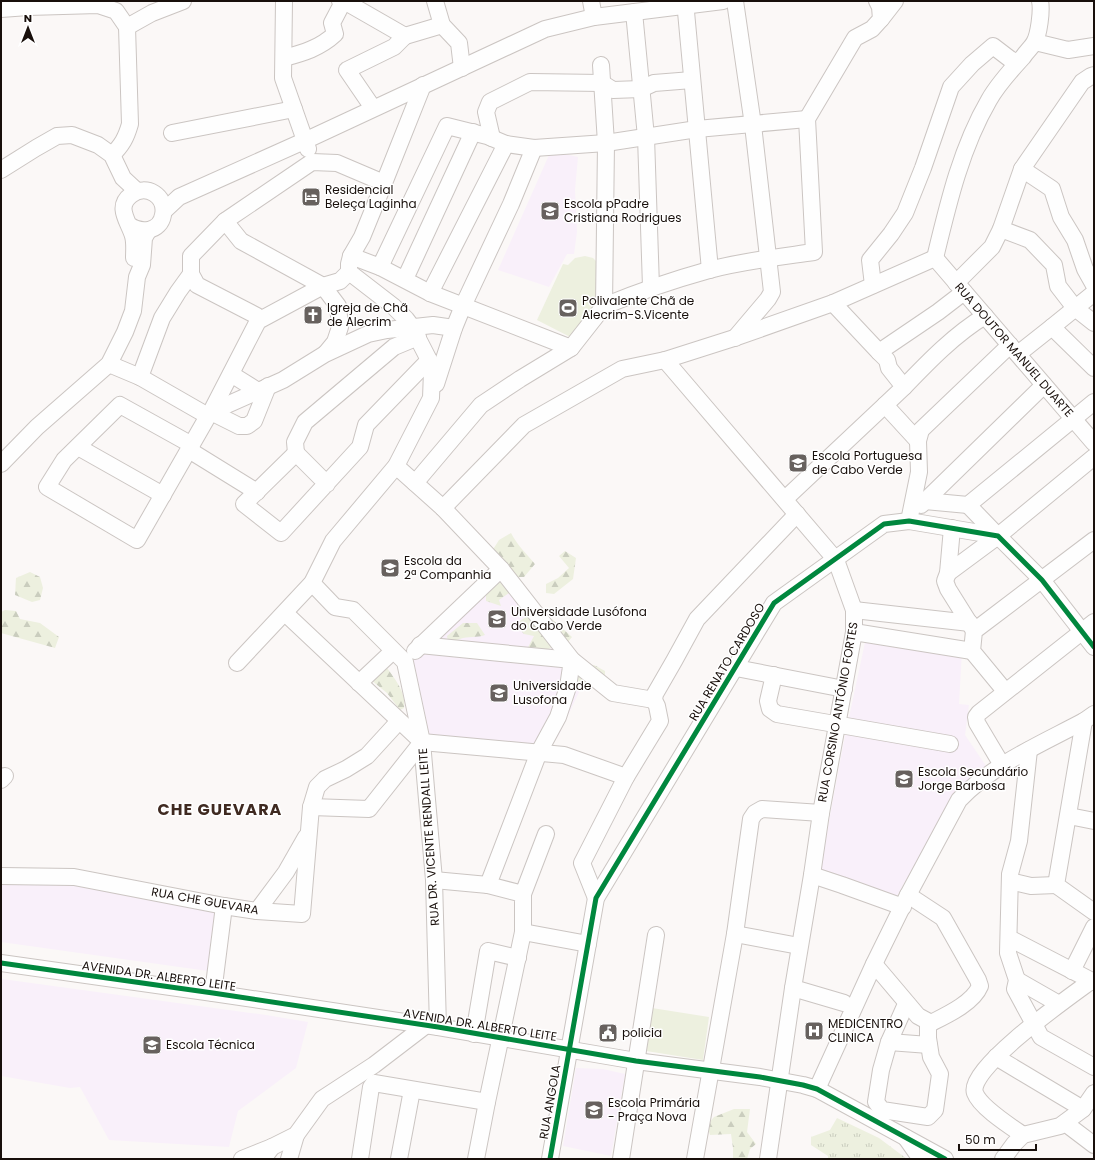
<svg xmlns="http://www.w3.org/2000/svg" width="1095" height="1160" viewBox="0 0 1095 1160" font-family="Poppins,sans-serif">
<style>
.education{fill:#f9f0fa}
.grass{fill:url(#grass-tufts)}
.forest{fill:url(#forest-firs)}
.park{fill:#edf0df}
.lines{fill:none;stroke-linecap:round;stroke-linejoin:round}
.minor-casing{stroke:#cbc5c2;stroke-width:18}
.minor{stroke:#fefefe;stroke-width:16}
.cycleway-casing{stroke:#fff;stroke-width:8}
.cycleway{stroke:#00873e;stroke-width:5}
.labels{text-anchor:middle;stroke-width:3;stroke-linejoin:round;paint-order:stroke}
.poi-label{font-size:12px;fill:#180f0b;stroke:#fff;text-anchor:start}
.street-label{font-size:12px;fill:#180f0b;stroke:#fff}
.district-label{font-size:16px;font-weight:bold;letter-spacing:1px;fill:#3f2a21;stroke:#fff}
</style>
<defs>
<pattern id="grass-tufts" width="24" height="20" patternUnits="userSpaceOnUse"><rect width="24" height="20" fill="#edf0df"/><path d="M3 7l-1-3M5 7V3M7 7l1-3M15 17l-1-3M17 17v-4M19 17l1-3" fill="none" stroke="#cacdbe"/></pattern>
<pattern id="forest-firs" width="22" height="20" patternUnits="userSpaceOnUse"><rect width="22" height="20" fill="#edf0df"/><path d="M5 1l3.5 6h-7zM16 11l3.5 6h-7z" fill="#cacdbe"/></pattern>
</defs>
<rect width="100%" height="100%" fill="#fbf8f7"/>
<!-- education -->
<g class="education">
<polygon points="560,153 578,157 575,190 577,232 574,254 567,254 549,287 498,270 549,155"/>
<polygon points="501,575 578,665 580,690 558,737 546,746 424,739 409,663"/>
<polygon points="867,633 962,651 959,704 969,705 965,735 986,766 957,792 894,901 821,873 828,826 845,736"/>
<polygon points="1,882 61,882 216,910 208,971 1,942"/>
<polygon points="2,979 266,1015 308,1022 296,1068 238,1111 229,1147 109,1140 80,1087 70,1088 1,1076"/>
<polygon points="576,1068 603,1069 625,1074 611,1156 563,1146"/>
</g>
<!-- grass -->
<polygon class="grass" points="837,1118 879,1138 907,1159 828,1159 828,1156 811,1145 811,1137 830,1130"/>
<!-- forest -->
<g class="forest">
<path d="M511,533C517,545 526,553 535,564L524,577H514L492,551L499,540Z"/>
<polygon points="565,551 576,558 573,579 554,594 546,593 546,584 558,578 569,568 559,556"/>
<polygon points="30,572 40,577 43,588 40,600 32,602 15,595 16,578"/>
<polygon points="498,582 508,586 509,593 499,600 501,606 486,601 486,591"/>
<polygon points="5,610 16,611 20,619 40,623 59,637 55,648 1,633 1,612"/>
<polygon points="529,615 536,623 552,619 572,637 562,649 551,648 541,652 526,651 534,636 524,634 515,624"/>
<path d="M463,623H477L485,635C477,638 468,636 460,639C455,640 453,642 448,642L447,636Z"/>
<polygon points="594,665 605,671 605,678 585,687 573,677 583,670"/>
<path d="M387,668C395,679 407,694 404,708L400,710L387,693L371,680Z"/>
<polygon points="734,1109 750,1109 747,1132 756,1144 750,1149 747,1159 733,1159 733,1148 731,1134 710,1135 707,1125 714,1117"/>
</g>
<!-- park -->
<g class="park">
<polygon points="585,256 593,258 598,263 599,295 576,340 537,320 563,264 568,265 575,258"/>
<polygon points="652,1008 709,1017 703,1060 646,1051"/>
</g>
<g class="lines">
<!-- minor casing -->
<g class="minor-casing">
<g id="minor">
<path d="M20,1L28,7L98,5L116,11L127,27L130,124C126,138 122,145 112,155"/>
<polyline points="284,1 283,78 308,149"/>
<polyline points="344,1 405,36 442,25"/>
<polyline points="435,1 442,25 459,43 462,68"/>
<polyline points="591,1 594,17"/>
<polyline points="685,1 710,270"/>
<polyline points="1,9 28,7"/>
<polyline points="634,12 646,137 651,287"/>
<polyline points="881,19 895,1"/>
<polyline points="127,27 152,13 183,1"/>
<polyline points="1035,42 1068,50 1094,46"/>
<path d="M284,58C303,53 320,48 335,34L332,23L343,2L340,1"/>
<path d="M601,65L606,143L604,306C638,292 673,280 709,270C743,261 779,257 814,252L807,119L855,38L872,29L881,19L880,7L877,1"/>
<polyline points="373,108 347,70 394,47 405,36"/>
<polyline points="172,133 294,109"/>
<polyline points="492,138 486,112 490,102 530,82 602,83 613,90 641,89 654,83 692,80"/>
<polyline points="1022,169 1052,189 1061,217 1075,240 1085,269 1094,285"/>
<polyline points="1,170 36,148 57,136 72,135 98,145 112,155 123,178 137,191"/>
<polyline points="164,211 179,197 313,137 545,29 594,17 723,1"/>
<polyline points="225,221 191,256 191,274 197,285 257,316 258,321"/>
<path d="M129,225C141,234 160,232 163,215C167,196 146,183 131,195C115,207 129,222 133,236C135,243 134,251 134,258"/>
<polyline points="1001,229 1030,240 1054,265 1058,286 1075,308 1094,323"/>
<polyline points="351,256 380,267 447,126 487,136 506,144 534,148 606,143 697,129 807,119"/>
<path d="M935,258C948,204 961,148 989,100C998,84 1011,70 1023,57C1026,52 1031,48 1034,43C1039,35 1042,10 1040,1"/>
<polyline points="935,258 1094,443"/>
<polyline points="380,267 430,293 571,348"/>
<polyline points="405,279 473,132"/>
<polyline points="956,283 992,247 1001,229 1022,169 1082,82 1091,76 1094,75"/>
<polyline points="873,285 870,260 891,234 905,213 923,168 951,87 972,64 993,46 1010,59 1017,63"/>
<polyline points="430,293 506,144"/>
<polyline points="833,303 879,352 938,312 964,292"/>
<polyline points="1052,327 1094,293"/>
<polyline points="735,338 768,299 772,292 753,125 735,1"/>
<polyline points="879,352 887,360 889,368 904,387 885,405 918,441"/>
<polyline points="326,353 335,342 340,327 338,306 323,286 241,241 225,221 312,162 337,163 384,183"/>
<polyline points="1018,354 1052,327 1094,368"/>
<polyline points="665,360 836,560 854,610 854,632 821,813 812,875 793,988 768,1159"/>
<polyline points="109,364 140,377 208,416 211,412 283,380 325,354 368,334 387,330 433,325 454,328"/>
<polyline points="231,374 258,391"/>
<polyline points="140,377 162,318 178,292 191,274"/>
<polyline points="436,384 454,328 463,306 511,204 534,148"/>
<polyline points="268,386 254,421 247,426 239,426 211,412 258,321 323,286 340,281 349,272 349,264 351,256 362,237 384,183 423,85"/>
<path d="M904,387C928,362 955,334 985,316"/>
<polyline points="192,445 120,405 64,460 47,487 137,540 208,416"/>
<polyline points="78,447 163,495"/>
<polyline points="189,450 257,492"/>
<polyline points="296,453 295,442 305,422 394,347 418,337"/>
<polyline points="1,464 37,427 109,364 125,332 133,311 137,277 142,265 144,238 148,231"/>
<polyline points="396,466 443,508 501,569 572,660 613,693 654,700"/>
<polyline points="415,483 481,405 520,379 571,348 604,306"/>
<polyline points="327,484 296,453 244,504 281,533 360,447 366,425 429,360"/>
<polyline points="785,499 885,405"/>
<polyline points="925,501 968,505 1094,402"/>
<polyline points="921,505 1044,385"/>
<polyline points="968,505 998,536"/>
<polyline points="443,508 524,425 622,369 665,360 734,338 833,303 935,258"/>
<polyline points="909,521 919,472 918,441 921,430 1010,345"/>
<polyline points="952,528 948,573 945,581 948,589 973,629"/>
<polyline points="948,573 998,536 1094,457"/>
<polyline points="312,583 335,607 353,610 405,662 422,742 434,880 438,1027"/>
<polyline points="854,610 970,623"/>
<polyline points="285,613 422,742 564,755 626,777"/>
<polyline points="854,632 972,651"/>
<polyline points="420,645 572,660 568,687 558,717 539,752 488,885"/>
<polyline points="415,651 501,569"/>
<polyline points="237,663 312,583 333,541 396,466 431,398 432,371 429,360 412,327 406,319 393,306 349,272"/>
<polyline points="736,668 844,689"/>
<polyline points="774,675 768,701 770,709 777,714 950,744"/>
<polyline points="359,683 393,651"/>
<polyline points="1005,691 972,651 974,631 1094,540"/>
<polyline points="1084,721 1056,885 1094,912"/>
<polyline points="1029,750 1019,841 1010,874 1008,953 1017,980 1015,989 1041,1037 1094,1067"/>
<polyline points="1002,765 977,723 976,717 979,713 1094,622"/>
<polyline points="1,780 5,776"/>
<polyline points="311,807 369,809 422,742"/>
<polyline points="1069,816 1094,821"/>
<polyline points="812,875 842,885 903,907"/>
<polyline points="1,876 74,877 224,906 257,911 302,914 311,807 317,787 325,779 346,769 367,756 399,721"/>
<polyline points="434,880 488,885 523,894 523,932 487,1102 476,1159"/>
<polyline points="1010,881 1031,886 1056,885"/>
<polyline points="523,894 546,834"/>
<polyline points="596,898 582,863 626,777 660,721 657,706 654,700 655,694 674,661 697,619 797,514"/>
<polyline points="257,911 286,872 306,837"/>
<polyline points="523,932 588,944"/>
<polyline points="735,934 799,946"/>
<polyline points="1009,938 1094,982"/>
<polyline points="1,963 213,993 438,1027 636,1061 760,1077 803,1085 817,1089 945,1159"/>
<path d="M874,964L918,1016L931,1023C947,1015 973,1003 980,986L978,980L943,918L908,895"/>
<polyline points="1072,971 1094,927"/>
<polyline points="1017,980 1059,1004"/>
<polyline points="793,988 844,1003"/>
<polyline points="213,993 224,906"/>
<polyline points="906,1004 889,1042 881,1070 876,1102 882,1110 928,1117 935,1110 940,1074 931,1057 928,1038 928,1026 931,1023"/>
<polyline points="474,1034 488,951 518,958"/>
<polyline points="889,1042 929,1045"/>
<polyline points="996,1057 1083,1109"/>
<path d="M817,1089L874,964L908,895L959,800C993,764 1041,744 1084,721L1094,714"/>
<polyline points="1065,1123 1094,1145"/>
<path d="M1023,1135C1010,1126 980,1107 975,1093C966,1069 1072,995 1091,981"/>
<polyline points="906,1138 918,1155 919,1159"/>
<polyline points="242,1159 272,1147"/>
<polyline points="263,1159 272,1147 296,1135 322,1099 374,1065 425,1026"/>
<polyline points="289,1159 296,1135"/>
<polyline points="360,1159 371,1087 374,1083 487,1102"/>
<polyline points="399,1159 412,1090"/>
<polyline points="550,1159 596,898 774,603 884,524 909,521 998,536 1042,580 1094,647"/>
<polyline points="621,1159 656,935"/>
<polyline points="695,1159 735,934 751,819 755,813 762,809 821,813"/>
<polyline points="1003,1159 1014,1144 1023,1135 1060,1126 1083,1109 1094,1093"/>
</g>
</g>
<!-- minor -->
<use href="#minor" class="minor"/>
<!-- cycleway casing -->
<g class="cycleway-casing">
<g id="cycleway">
<polyline points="1,963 213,993 438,1027 636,1061 760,1077 803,1085 817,1089 945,1159"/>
<polyline points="550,1159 596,898 774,603 884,524 909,521 998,536 1042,580 1094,647"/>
</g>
</g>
<!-- cycleway -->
<use href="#cycleway" class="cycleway"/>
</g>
<!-- icons -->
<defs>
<g id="hotel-square" transform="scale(1)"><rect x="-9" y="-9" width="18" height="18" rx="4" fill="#67615e" stroke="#fff"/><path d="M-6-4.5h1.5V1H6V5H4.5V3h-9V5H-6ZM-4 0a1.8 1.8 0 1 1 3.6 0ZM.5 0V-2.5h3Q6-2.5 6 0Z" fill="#fff"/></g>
<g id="university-square" transform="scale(1)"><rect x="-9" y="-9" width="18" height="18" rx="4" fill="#67615e" stroke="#fff"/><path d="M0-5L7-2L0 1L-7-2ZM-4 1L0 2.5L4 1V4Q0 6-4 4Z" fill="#fff"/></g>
<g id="stadium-square" transform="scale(1)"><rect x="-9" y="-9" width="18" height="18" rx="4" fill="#67615e" stroke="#fff"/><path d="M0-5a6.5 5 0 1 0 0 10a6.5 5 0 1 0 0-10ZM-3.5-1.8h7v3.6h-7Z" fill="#fff"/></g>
<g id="church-square" transform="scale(1)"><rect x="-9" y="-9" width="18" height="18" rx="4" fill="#67615e" stroke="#fff"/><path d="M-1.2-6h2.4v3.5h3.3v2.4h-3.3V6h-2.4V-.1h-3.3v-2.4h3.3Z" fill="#fff"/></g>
<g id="school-square" transform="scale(1)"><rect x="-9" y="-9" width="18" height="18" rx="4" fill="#67615e" stroke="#fff"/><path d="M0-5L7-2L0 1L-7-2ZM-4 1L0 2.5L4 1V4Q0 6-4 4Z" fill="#fff"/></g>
<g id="hospital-square" transform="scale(1)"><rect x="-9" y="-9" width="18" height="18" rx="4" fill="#67615e" stroke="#fff"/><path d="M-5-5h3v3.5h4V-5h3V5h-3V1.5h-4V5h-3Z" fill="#fff"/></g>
<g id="civic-square" transform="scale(1)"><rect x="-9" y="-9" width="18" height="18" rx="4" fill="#67615e" stroke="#fff"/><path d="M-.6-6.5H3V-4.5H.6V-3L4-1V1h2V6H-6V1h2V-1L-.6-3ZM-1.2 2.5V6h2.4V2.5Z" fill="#fff"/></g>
</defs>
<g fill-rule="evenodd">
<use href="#hotel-square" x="311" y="197"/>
<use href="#university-square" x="550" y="211"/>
<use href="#stadium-square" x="568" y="308"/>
<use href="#church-square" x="313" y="315"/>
<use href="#school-square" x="798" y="463"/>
<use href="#school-square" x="390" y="568"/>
<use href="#university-square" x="497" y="619"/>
<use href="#university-square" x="499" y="693"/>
<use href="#school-square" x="904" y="779"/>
<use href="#hospital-square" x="814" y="1031"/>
<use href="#civic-square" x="608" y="1033"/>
<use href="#school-square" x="152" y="1045"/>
<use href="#school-square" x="594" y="1110"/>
</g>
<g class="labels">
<!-- poi labels -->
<g class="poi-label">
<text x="325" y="194">Residencial<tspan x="325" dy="14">Beleça Laginha</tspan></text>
<text x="564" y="208">Escola pPadre<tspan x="564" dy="14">Cristiana Rodrigues</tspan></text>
<text x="582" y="305">Polivalente Chã de<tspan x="582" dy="14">Alecrim-S.Vicente</tspan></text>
<text x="327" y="312">Igreja de Chã<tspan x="327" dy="14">de Alecrim</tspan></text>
<text x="812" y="460">Escola Portuguesa<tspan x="812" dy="14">de Cabo Verde</tspan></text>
<text x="404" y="565">Escola da<tspan x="404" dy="14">2ª Companhia</tspan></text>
<text x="511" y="616">Universidade Lusófona<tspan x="511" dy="14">do Cabo Verde</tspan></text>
<text x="513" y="690">Universidade<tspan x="513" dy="14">Lusofona</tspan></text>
<text x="918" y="776">Escola Secundário<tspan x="918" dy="14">Jorge Barbosa</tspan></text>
<text x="828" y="1028">MEDICENTRO<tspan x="828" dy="14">CLINICA</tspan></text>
<text x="622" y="1037">policia</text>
<text x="166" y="1049">Escola Técnica</text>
<text x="608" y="1107">Escola Primária<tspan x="608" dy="14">- Praça Nova</tspan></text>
</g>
<!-- street labels -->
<g class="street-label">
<text transform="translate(1014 350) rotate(49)" y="4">RUA DOUTOR MANUEL DUARTE</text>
<text transform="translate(727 662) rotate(-59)" y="4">RUA RENATO CARDOSO</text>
<text transform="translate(838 712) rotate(-80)" y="4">RUA CORSINO ANTÓNIO FORTES</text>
<text transform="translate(429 837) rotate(-94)" y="4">RUA DR. VICENTE RENDALL LEITE</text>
<text transform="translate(205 901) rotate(10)" y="4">RUA CHE GUEVARA</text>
<text transform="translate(159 976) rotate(8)" y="4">AVENIDA DR. ALBERTO LEITE</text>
<text transform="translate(480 1025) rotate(9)" y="4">AVENIDA DR. ALBERTO LEITE</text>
<text transform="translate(550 1102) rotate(-80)" y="4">RUA ANGOLA</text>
</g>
<!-- district labels -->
<g class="district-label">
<text x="220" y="815">CHE GUEVARA</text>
</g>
</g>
<!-- border -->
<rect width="1095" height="1160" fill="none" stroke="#180f0b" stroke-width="4"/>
<!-- north arrow -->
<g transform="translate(28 28)" stroke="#ffffff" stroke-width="3" paint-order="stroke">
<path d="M0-3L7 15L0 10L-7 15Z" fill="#180f0b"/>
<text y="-6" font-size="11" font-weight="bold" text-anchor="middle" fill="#180f0b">N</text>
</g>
<!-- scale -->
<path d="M959 1144v6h77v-6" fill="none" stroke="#180f0b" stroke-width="2"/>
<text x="965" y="1144" font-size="12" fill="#180f0b" stroke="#ffffff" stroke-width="3" paint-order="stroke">50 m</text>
</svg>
